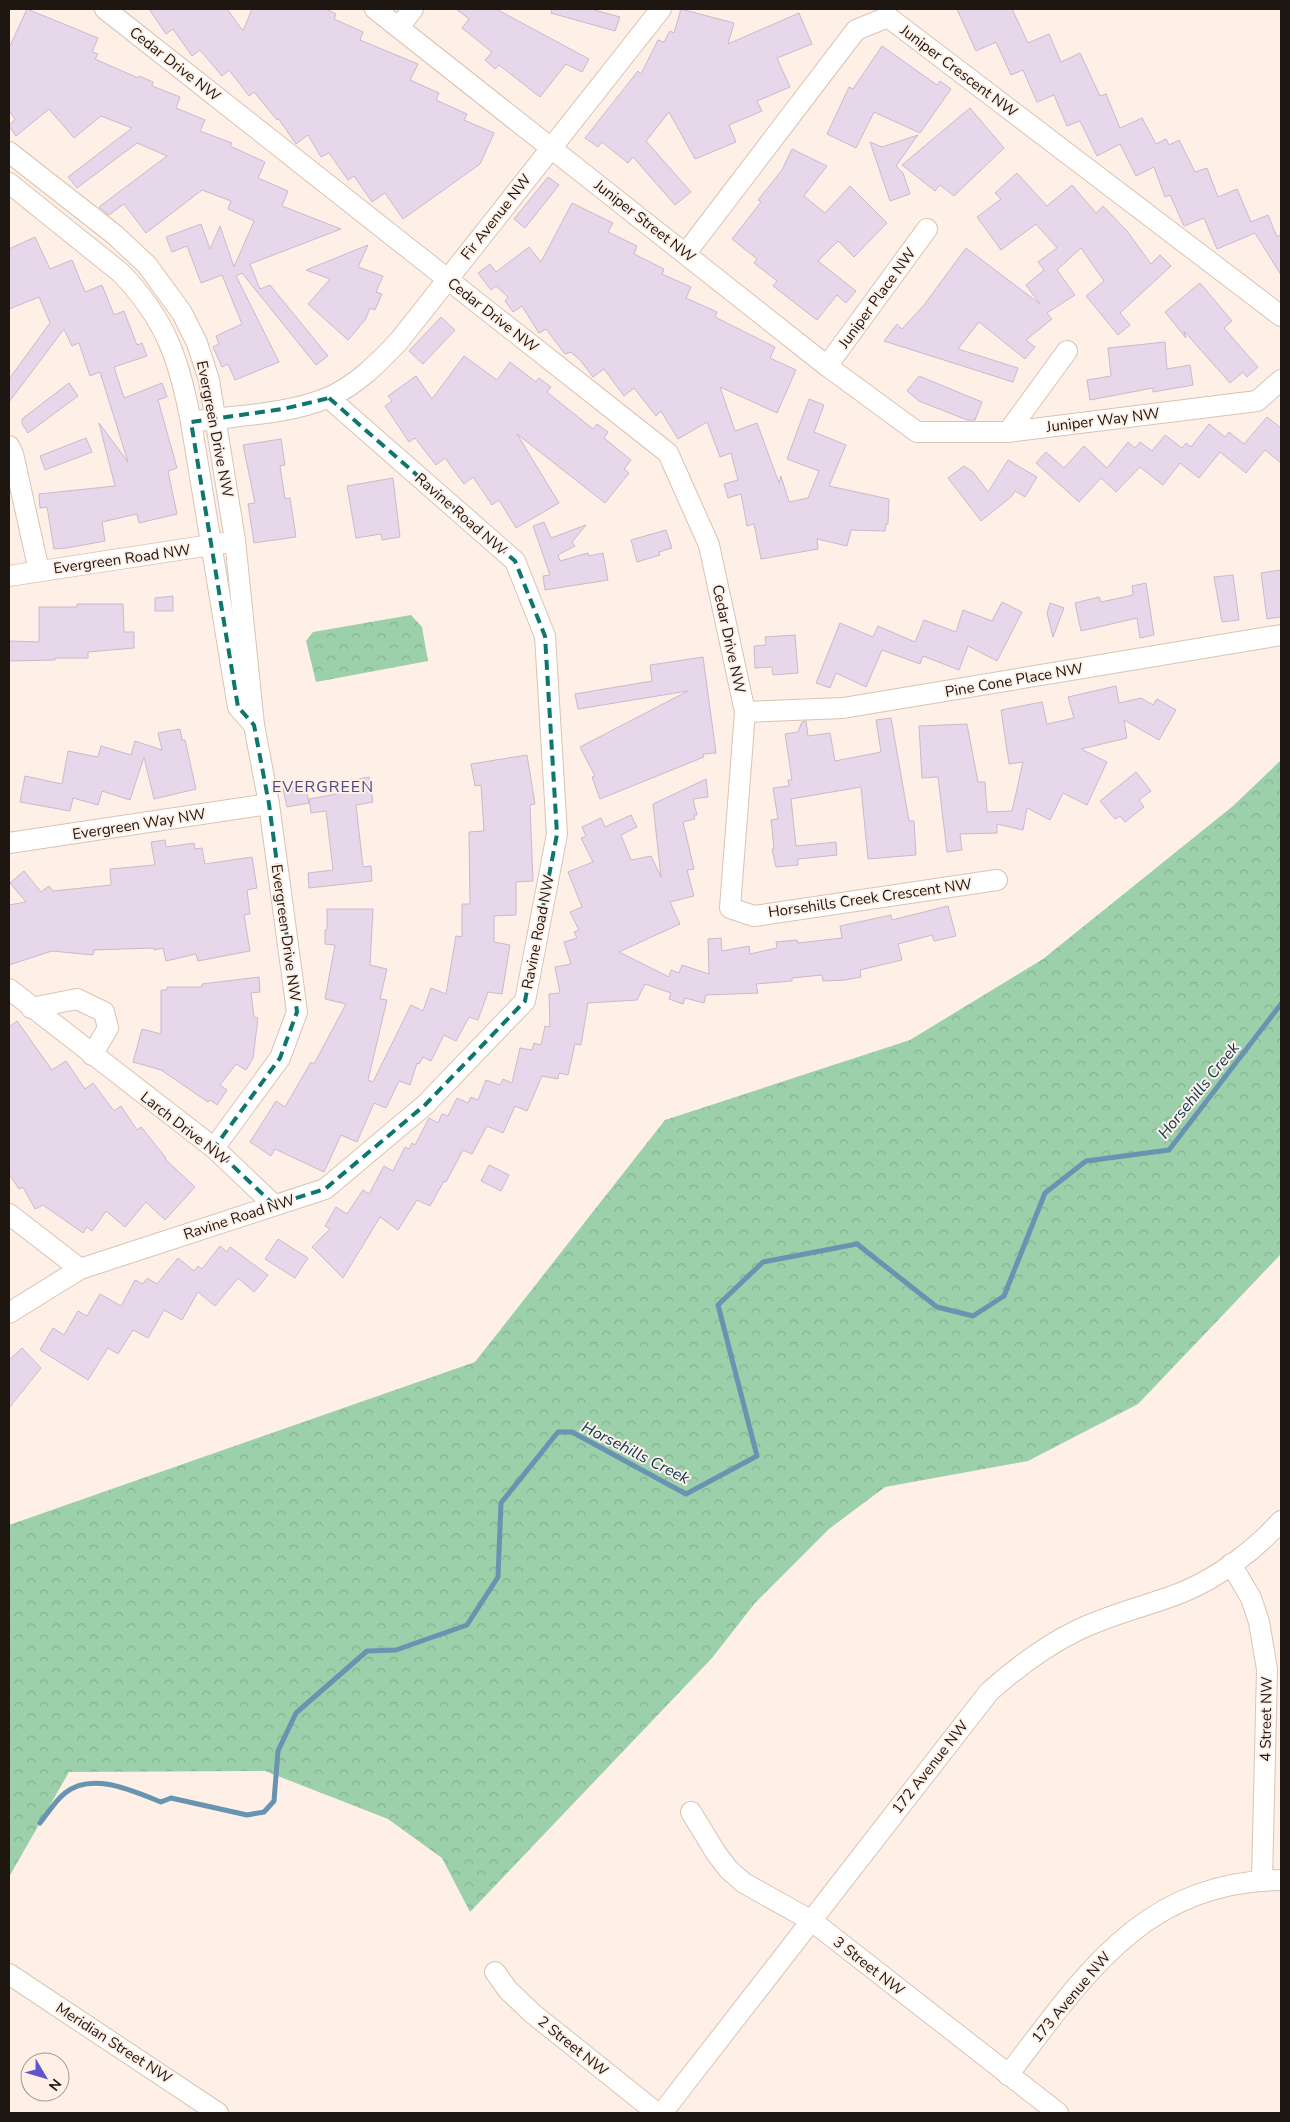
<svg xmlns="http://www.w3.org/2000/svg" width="1290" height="2122" viewBox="0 0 1290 2122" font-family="'Nunito Sans',sans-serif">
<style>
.forest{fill:url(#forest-crowns)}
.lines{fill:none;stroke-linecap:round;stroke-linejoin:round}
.stream{stroke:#6894b2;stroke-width:5}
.building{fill:#e7d7eb;stroke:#cab9cd}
.minor-casing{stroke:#d9c3b3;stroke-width:22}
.minor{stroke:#fff;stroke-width:20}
.marked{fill:none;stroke:#0f766e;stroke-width:4;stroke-dasharray:10 6;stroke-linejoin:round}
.labels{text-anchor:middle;stroke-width:4;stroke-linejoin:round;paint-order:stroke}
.street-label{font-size:15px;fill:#1e1611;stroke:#fef0e6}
.neighbourhood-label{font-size:16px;letter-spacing:1px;fill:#4b4987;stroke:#fef0e6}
.water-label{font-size:16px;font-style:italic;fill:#023a58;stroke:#fef0e6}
</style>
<defs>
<pattern id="forest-crowns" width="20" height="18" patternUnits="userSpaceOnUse" patternTransform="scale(1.25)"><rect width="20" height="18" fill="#9cd0aa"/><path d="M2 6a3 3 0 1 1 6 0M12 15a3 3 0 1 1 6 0" fill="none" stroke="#86b291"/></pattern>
</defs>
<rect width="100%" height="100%" fill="#fef0e6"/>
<!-- forest -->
<g class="forest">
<polygon points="411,615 422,627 428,661 316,682 306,641 313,632"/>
<polygon points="1281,760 1281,1254 1138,1404 1028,1461 885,1487 829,1529 755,1603 712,1658 470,1912 442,1858 388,1819 265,1771 69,1772 9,1877 9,1525 475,1362 665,1120 910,1040 1043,959 1233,806"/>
</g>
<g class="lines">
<!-- stream -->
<path class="stream" d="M40,1823C48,1813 55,1801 65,1793C92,1771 133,1791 161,1802L171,1798L247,1815L264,1812L274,1801L278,1751L296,1713L367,1651L396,1650L467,1625L498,1577L501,1503L558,1432H572L686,1494L757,1456L718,1305L763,1262L857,1244L937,1307L973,1316L1004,1296L1045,1193L1086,1161L1169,1150L1281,1004"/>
</g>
<!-- building -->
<g class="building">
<polygon points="27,9 98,38 92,52 98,54 95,59 138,78 139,76 153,82 152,86 180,97 176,108 205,120 200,131 232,143 230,146 265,162 258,178 288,191 282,206 341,229 250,264 260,289 270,285 328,356 316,365 242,273 236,276 279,362 235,380 228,364 222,367 213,347 219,344 216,336 242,324 222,275 201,283 187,246 172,252 166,237 201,224 210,249 220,226 234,267 254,221 228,209 231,201 202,190 146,233 124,204 109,215 99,207 167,156 137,143 77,188 68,177 132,128 101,116 74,138 49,109 16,136 9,126 15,119 9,111 9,48"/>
<polygon points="149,9 227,9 243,31 252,9 326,9 336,14 334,19 363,32 360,40 418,64 410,80 439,93 436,100 467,114 464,120 494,133 480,164 403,219 385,193 372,202 354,176 348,180 329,153 321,157 308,135 296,144 278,118 277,120 254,92 249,96 229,70 222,76 200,50 192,56 173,29 166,34"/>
<polygon points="456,9 496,9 589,59 582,72 566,64 540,97 499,65 495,69 485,60 492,52 462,28 469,19"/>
<polygon points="552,9 591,9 620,17 615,31 551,13"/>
<polygon points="681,9 734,23 728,44 799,13 812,44 777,58 790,87 757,101 762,111 729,125 736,142 695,159 669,112 646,141 691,192 675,205 633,157 628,163 602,142 598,147 585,138 638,71 641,74 658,40 664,42 670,31 674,33"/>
<polygon points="957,9 1012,9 1028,43 1049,34 1061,62 1080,53 1100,96 1106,94 1120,128 1142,118 1156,144 1166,139 1169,145 1179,140 1195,172 1207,168 1218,197 1237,189 1251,222 1268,215 1277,237 1281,234 1281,275 1255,233 1217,249 1204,218 1184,226 1170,195 1165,197 1154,167 1136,176 1120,144 1097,156 1080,121 1067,126 1054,95 1037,102 1023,70 1011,75 996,42 976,51"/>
<polygon points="882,46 937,85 940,81 951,89 920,133 874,112 856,148 827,134 849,87 853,89"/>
<polygon points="970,108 1004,148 954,196 940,185 935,191 902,165"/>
<polygon points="918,135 896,166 903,173 910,194 890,201 870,142 882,147"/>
<polygon points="792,149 827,166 804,196 825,213 850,186 887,223 854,257 838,241 818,261 856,291 846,303 837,295 817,320 773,286 777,281 754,263 757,259 732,239 761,202 758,200 782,170"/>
<polygon points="1017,173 1047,206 1072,185 1096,213 1103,206 1127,231 1151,264 1160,255 1171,266 1120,313 1130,325 1118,335 1086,296 1104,281 1081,248 1057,270 1075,295 1047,313 1052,319 1026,340 1035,347 1025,359 979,322 958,349 1018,368 1013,382 884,341 897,324 902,329 924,305 966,248 1040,304 1026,285 1044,270 1038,262 1057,248 1036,224 1001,250 977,217 1001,199 995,193"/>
<polygon points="548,177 559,185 525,228 514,219"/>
<polygon points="572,203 613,223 608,232 637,246 634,254 664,269 662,274 691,287 686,298 717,312 715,317 775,347 770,358 796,370 777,413 720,387 735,431 757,423 779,483 781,476 789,502 808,498 819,471 787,459 809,399 824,405 814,432 846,445 829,486 889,499 888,524 886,524 885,531 851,530 847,546 817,539 818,549 761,559 754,524 747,526 741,494 728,498 724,484 738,480 731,453 720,457 707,422 678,439 661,411 656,416 634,388 624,396 604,369 593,377 581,361 571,352 565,354 546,329 539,333 522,306 513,312 505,301 508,297 496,286 491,290 478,273 490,264 496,272 529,247 541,262"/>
<polygon points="35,237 50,269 72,260 85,292 102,285 114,315 124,311 137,345 142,343 147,356 114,367 124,398 162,383 167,397 158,400 177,468 168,471 177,514 139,523 137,514 102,522 105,541 67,548 54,549 47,507 40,508 39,494 115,486 99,423 128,462 100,372 90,376 79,343 72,346 64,329 9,402 9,379 50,323 39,297 9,309 9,249"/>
<polygon points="368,245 358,267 383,276 376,292 382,294 375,310 370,308 365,320 348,340 308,304 330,279 306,270"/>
<polygon points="1200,283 1232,321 1224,328 1258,367 1247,377 1243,372 1230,383 1184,331 1186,338 1165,312"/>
<polygon points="441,317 455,330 423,364 409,351"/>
<polygon points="1165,342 1167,369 1190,365 1193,385 1153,392 1153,388 1090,400 1087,380 1111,376 1108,348"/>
<polygon points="464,356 497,380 510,362 536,382 539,378 551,387 547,392 593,429 597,424 608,432 604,438 631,460 624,469 629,473 605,503 517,434 559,503 516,528 499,500 492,505 473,477 464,484 445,458 436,465 415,438 409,442 385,406 392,401 388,396 416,376 432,399"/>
<polygon points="919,376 982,402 975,420 967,420 919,401 907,391"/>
<polygon points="69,383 78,396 28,433 22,424 22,419"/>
<polygon points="1267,417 1281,428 1281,463 1265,450 1246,473 1220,452 1199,478 1180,463 1163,485 1140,467 1116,492 1101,478 1079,502 1036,463 1046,452 1064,468 1084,446 1107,468 1128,442 1135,448 1140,442 1152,451 1165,435 1182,448 1186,443 1191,447 1209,424 1225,437 1229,432 1244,444"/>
<polygon points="86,438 92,452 45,470 40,456"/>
<polygon points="281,439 285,465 280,466 285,499 290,498 296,537 254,543 248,504 255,503 243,445"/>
<polygon points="1008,460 1037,477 1025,497 1015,491 1011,497 981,521 948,478 964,466 973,472 988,492"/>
<polygon points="393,478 400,537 382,540 381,534 356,538 347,486"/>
<polygon points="544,522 551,538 586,525 572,542 575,546 558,555 560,561 588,553 589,556 603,553 608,580 545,590 543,576 550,575 533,526"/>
<polygon points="666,530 672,548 659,552 660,555 637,562 631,540"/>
<polygon points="1281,570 1281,617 1267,619 1261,573"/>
<polygon points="1233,575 1239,620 1222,622 1214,577"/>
<polygon points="1146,583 1154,635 1140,638 1137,618 1081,631 1075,603 1099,597 1101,602 1133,595 1132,586"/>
<polygon points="173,596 173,611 155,611 155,598"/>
<polygon points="1002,602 1022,612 997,661 968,646 959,670 923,656 920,664 882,650 866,687 836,673 830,688 816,683 840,623 873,637 878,626 915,642 924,620 956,632 963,610 992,621"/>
<polygon points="1050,603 1064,608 1053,637 1047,613"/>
<polygon points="77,604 123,604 124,632 134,632 134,648 88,652 88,658 55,658 55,660 9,661 9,641 39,642 39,607 77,607"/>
<polygon points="795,635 798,673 773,675 772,667 755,668 754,646 766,645 765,637"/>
<polygon points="703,657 716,753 703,754 704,757 600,799 592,777 595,776 580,747 688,691 578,709 575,694 652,681 650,665"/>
<polygon points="1116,686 1119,703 1141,698 1153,705 1157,699 1176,710 1159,740 1124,720 1127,738 1081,749 1107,762 1087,805 1063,793 1050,820 1027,808 1023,830 997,824 997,833 960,834 962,850 947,852 938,777 922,778 919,726 967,724 978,782 985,782 987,812 1012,811 1023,762 1009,764 1001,710 1042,702 1047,724 1074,718 1068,697"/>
<polygon points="891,718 909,821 914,821 916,855 868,859 861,787 791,799 796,846 836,842 837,855 798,859 798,865 776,867 772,849 774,849 771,820 778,819 773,788 789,786 788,780 792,780 785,734 798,732 802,722 806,721 808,736 830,733 835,761 881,752 876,720"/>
<polygon points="180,729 182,740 185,740 196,789 154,799 144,757 130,800 102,791 98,805 73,798 70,811 20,802 25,776 62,784 68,751 98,757 101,746 131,755 135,741 162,750 158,733"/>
<polygon points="527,755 535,804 530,805 533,881 516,882 516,915 494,916 494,942 510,945 502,994 488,992 478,1020 469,1017 456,1041 444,1035 431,1061 423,1057 419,1064 417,1063 410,1085 399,1081 386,1108 374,1103 357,1142 341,1135 324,1172 275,1149 271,1156 250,1142 276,1101 285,1107 311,1062 314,1064 346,1004 325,999 335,945 325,944 325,930 327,930 327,909 373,909 370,965 387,969 380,999 387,1000 368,1080 373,1082 411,1005 423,1011 431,988 446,994 456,936 462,937 462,904 470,904 469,832 484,831 481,785 475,786 471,764"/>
<polygon points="1136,772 1151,791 1139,800 1144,807 1125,822 1120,816 1115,819 1100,801"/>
<polygon points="369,777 373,802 356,805 363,867 371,866 372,881 309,888 308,873 333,870 326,811 311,813 309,799 342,793 340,783"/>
<polygon points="706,779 708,797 693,799 697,815 694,815 695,819 683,822 694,869 687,870 694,896 670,902 680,924 619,952 669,977 671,970 679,973 682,965 709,974 708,939 721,938 722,951 749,946 750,954 777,948 776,942 797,940 798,943 842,938 840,926 891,915 892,920 948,906 956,936 934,941 932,935 898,944 902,960 860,970 861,977 845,980 823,981 822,975 792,978 792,981 756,984 758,993 706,995 704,1003 685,998 683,1004 669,999 671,993 645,984 637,1000 588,1003 581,1045 575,1044 568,1075 559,1073 558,1079 542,1076 527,1111 515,1106 503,1133 487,1126 472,1154 463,1150 446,1182 444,1181 430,1206 417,1200 398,1230 380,1217 343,1278 312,1247 330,1229 325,1226 336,1207 347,1214 363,1190 369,1194 384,1166 393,1171 405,1147 409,1149 412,1143 415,1145 429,1118 438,1123 442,1114 448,1116 457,1098 468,1103 471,1097 478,1100 486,1080 500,1085 503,1079 512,1083 520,1048 532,1050 534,1043 541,1045 545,1026 550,1027 549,994 560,993 555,967 571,964 564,942 577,938 574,932 579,930 570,912 582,907 568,872 593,862 581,838 586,836 582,827 601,818 605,827 631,815 637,827 621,835 631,860 651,856 661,877 653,804"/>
<polygon points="305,785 309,803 287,807 283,789"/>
<polygon points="165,840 166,847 194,843 195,849 202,848 205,864 252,857 257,888 247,890 250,914 244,915 250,951 198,961 196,954 166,961 163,948 154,950 154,948 94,950 93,955 52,951 9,965 9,905 26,902 10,883 24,871 41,892 49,886 53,891 111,885 110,869 155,865 151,842"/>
<polygon points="259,977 260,992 251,993 254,1017 258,1018 253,1058 246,1070 236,1064 220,1085 227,1090 217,1105 210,1100 208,1102 161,1070 133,1062 142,1029 161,1034 161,990 167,990 167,987 202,987 202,984"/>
<polygon points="17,1021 52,1070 66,1061 85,1089 93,1083 114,1111 121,1106 137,1130 141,1127 166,1158 165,1159 195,1187 165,1220 146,1202 125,1227 106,1211 92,1231 87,1227 83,1233 43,1205 35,1209 23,1187 19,1189 9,1174 9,1027"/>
<polygon points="489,1165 509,1175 501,1191 481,1181"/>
<polygon points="278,1239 308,1258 295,1278 265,1259"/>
<polygon points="220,1246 227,1252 230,1247 268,1275 254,1292 238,1278 215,1306 198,1292 182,1320 164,1310 148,1338 133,1330 118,1354 108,1348 88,1380 40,1350 53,1328 64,1335 78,1311 87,1316 100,1294 121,1306 135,1280 143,1284 147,1278 157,1284 178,1258 194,1271 198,1266 202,1269"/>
<polygon points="22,1348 41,1368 9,1408 9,1360"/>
</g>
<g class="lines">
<!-- minor casing -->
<g class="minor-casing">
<g id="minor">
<polyline points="105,9 668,453 709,545 745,712 730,908 754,916 997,880"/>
<polyline points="375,9 827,366 917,432 1008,432 1257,401 1281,380"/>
<polyline points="399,27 413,9"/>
<polyline points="9,152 115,235 147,265 182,313 197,343 209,380 235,540 254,725 269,804 297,1012 280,1058 214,1148"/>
<path d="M9,183L121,273C166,320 179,359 191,422L238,707L254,725"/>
<polyline points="686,253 856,30 888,17 1281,316"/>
<polyline points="827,366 927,229"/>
<path d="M191,422C235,415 286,415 327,398C356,386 378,363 399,341L661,9"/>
<polyline points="1008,432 1067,351"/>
<polyline points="9,446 13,454 39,571"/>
<polyline points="9,576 224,543"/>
<polyline points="745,712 843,708 1281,635"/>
<polyline points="9,843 269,804"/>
<polyline points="9,989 214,1148 274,1205"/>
<polyline points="31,1008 77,999 104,1012 108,1028 92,1055"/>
<polyline points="9,1214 80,1269"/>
<polyline points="9,1313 80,1269 325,1189 425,1105 525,1001 557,834 545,636 515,561 329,398"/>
<polyline points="1231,1564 1251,1598 1259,1622 1267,1669 1262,1881"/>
<polyline points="691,1812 716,1853 729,1870 744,1883 812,1921 1058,2113"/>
<polyline points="495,1972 508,1990 532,2013 657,2113"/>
<polyline points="9,1974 218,2113"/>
<path d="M1008,2075C1084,1976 1142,1882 1281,1880"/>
<path d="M662,2113L989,1692C1016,1668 1043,1647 1076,1631C1110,1614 1148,1606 1183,1592C1219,1577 1255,1550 1281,1521"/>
</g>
</g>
<!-- minor -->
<use href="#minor" class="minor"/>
</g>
<!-- marked area -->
<path class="marked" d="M329,398L515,561L545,636L557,834L525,1001L425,1105L325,1189L274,1205L214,1148L280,1058L297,1012L269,804L254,725L238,707L191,422L283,409Z"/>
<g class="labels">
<!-- street labels -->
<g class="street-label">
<text transform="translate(175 64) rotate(38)" y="5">Cedar Drive NW</text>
<text transform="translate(959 71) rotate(37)" y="5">Juniper Crescent NW</text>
<text transform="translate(496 217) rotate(-52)" y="5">Fir Avenue NW</text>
<text transform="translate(645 221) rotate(38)" y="5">Juniper Street NW</text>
<text transform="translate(877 298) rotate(-54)" y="5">Juniper Place NW</text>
<text transform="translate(493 315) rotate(38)" y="5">Cedar Drive NW</text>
<text transform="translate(1103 420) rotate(-7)" y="5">Juniper Way NW</text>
<text transform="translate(215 429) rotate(79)" y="5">Evergreen Drive NW</text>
<text transform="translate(461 514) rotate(41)" y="5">Ravine Road NW</text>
<text transform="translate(122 559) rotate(-8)" y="5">Evergreen Road NW</text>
<text transform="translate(729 639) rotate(78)" y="5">Cedar Drive NW</text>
<text transform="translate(1014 680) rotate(-10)" y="5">Pine Cone Place NW</text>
<text transform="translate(139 824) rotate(-9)" y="5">Evergreen Way NW</text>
<text transform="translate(870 898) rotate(-8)" y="5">Horsehills Creek Crescent NW</text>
<text transform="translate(538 932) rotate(-79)" y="5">Ravine Road NW</text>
<text transform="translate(286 933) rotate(82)" y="5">Evergreen Drive NW</text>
<text transform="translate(185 1128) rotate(38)" y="5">Larch Drive NW</text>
<text transform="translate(239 1217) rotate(-18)" y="5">Ravine Road NW</text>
<text transform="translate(1266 1719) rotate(-89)" y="5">4 Street NW</text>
<text transform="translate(930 1767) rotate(-52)" y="5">172 Avenue NW</text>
<text transform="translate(869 1966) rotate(38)" y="5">3 Street NW</text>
<text transform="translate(1071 1997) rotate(-50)" y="5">173 Avenue NW</text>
<text transform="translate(114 2043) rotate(33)" y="5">Meridian Street NW</text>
<text transform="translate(573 2046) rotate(39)" y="5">2 Street NW</text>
</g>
<!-- neighbourhood labels -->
<g class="neighbourhood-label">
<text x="323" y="792">EVERGREEN</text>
</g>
<!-- water labels -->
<g class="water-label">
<text transform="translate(1198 1090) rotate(-51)" y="6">Horsehills Creek</text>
<text transform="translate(636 1452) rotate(27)" y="6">Horsehills Creek</text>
</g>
</g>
<!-- border -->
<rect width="1290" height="2122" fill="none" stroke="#1e1611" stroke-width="20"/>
<!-- north arrow -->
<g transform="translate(45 2077) rotate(128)"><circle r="24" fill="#fef0e6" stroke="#a49991"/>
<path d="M0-4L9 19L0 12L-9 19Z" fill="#6155cd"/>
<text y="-8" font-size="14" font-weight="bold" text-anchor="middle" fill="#1e1611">N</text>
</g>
</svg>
